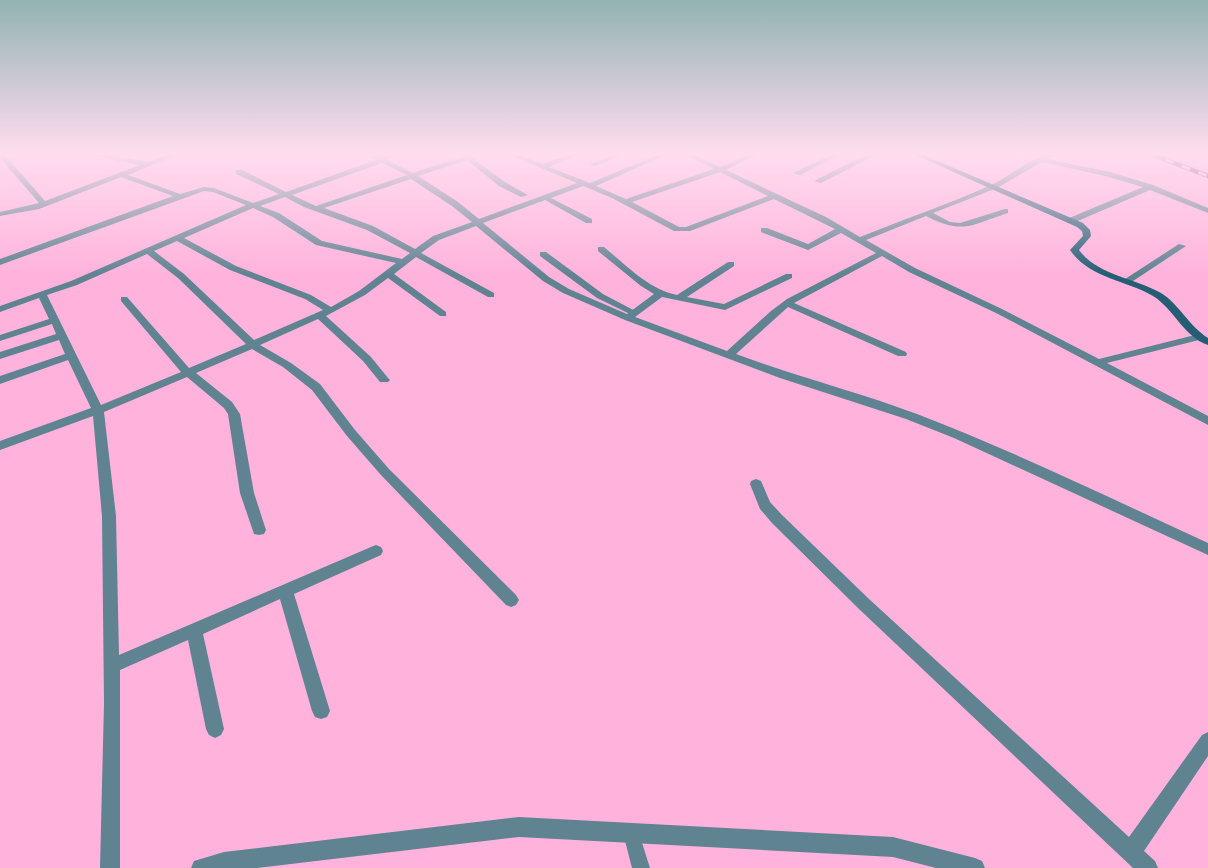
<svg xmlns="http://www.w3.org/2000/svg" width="1208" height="868" viewBox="0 0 1208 868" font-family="Poppins,sans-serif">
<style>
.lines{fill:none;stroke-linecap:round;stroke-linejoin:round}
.lane{fill:#608392;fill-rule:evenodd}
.street{fill:#608392;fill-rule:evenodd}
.secondary{fill:#255e74;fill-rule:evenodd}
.rail-casing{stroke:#4f2d40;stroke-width:4.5}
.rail{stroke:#ffb3dc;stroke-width:3;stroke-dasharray:9;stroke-linecap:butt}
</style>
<rect width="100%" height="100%" fill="#ffb3dc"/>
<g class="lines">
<!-- lane -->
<g class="lane">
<polygon points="540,252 546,252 603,294 639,313 635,316 632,315 597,298 540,256"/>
<polygon points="631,825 637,827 650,868 632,868 623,833 625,827"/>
</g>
<!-- street -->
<g class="street">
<path d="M0,153H3L45,201L140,165L89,155L86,153H99L148,162L172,153H181L128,175L180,194L204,187L214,188L253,203L279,194L236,174V170H242L286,192L376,160L363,153C369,153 372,155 378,156C385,157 396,153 404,153L387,159V160L413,173L468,155L505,182L528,195L521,197L499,186L467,160L418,176L458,202L479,219L577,183L505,153H513L543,164L573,153H582L549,167L590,183L662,153H670L596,186L626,199L714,169L682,153H690L720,167L752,153H760L726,170L826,217L860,237C904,219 950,204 993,184C1014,174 1035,153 1058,153L1048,159L1110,172L1153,185L1208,208V213L1150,190L1073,223H1067V219L1143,187L1105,176L1042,162L997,188L933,213L950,222L960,223L1005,209H1008V213C970,225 964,235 926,216L866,240L915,268L1002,309L1099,359L1199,334L1203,335V339L1107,363L1208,416V425L996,313L909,272L882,256L794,303L906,352L907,354L906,356H898L788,307L736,354C795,376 858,392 917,414C1016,452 1112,499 1208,543V555L954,438L906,419L780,378L625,320L563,293L543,281L476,226L439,240L421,253L494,293V297H488L416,257L394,274L446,312V316H440L388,278L365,295L326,316L371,357L388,378L390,380L388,382H380L363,361L318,319L260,345L291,363L320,384L355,430L389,469L516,595L519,600L516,605L511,607L506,605L381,475L347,436L312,390L283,367L252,349L196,373L232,402L240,414L254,493L266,530L264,534L259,535L254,534L240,493L228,414L224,408L187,377L104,412L116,516L119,655L371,547L376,545L381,547L383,551L381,555L294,594L330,711L327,717L321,719L315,717L312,711L280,599L203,634L224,729L221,735L215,738L209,735L206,729L188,640L120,670V868H100L104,703L102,516L93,416L0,450V441L91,408L68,360L0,384V376L65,354L59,340L0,359V352L56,334L52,324L0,341V335L49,319L39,298L0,312V306L71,281L246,205L213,192L204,191L0,265V259L173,196L121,177L39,209L0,216V212L39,203L0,158ZM382,163L407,175L316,206L292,195ZM720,172L768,196L686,227H679L632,202ZM411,179L452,206L472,222L433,236L415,249L373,226L324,208ZM583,186L612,198L674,231H690L774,199L835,229L808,244L767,228H761V232L808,250L841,233L876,253L787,299L771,311L727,351L635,317L662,297L725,310L792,278V274H786L724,304L687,297L734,266V262H728L677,295C648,289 626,265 604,247H598V251L641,286L654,294L627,314L569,289L549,277L483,223L545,200L586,223H592V219L551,198ZM285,197L304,207L367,230L410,253L402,259L322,241L279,213L260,206ZM253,208L273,217L316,245L396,263L359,291L331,307L311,295L236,266L184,238ZM177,241L230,270L305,299L323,310L254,340L184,274L154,251ZM147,254L178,278L246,344L189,368L127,297H121V301L181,372L101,405L47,295L77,285Z"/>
<polygon points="618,153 627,153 595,166 589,165"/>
<polygon points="835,153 843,153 800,175 793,173"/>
<polygon points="869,153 875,153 876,155 821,183 814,181"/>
<polygon points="1179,244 1186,246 1130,283 1127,284 1122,281"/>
<polygon points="756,479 761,481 770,502 782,515 869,599 1129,837 1202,735 1208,732 1208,756 1144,851 1155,861 1158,868 1133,868 859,609 772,523 760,509 750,484 751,481"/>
<polygon points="519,817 893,837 975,858 982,861 985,868 936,868 893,857 519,837 257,868 191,868 194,861 224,852"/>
</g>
<!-- secondary -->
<path class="secondary" d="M911,153H919L1083,223L1090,230L1091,236L1079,250C1097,275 1135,278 1161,293C1179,304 1189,326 1208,338V345C1184,337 1174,309 1153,296C1126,280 1089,278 1070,250L1083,236L1082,231L1077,227Z"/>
<!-- rail casing -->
<g class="rail-casing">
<polyline id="rail" points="1148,153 1208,176"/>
</g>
<!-- rail -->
<use href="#rail" class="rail"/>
</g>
<!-- sky -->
<linearGradient id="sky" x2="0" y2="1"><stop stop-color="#93b3b3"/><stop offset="0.56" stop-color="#ffddef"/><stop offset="1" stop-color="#ffddef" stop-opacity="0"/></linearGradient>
<rect width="1208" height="274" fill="url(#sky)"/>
</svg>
